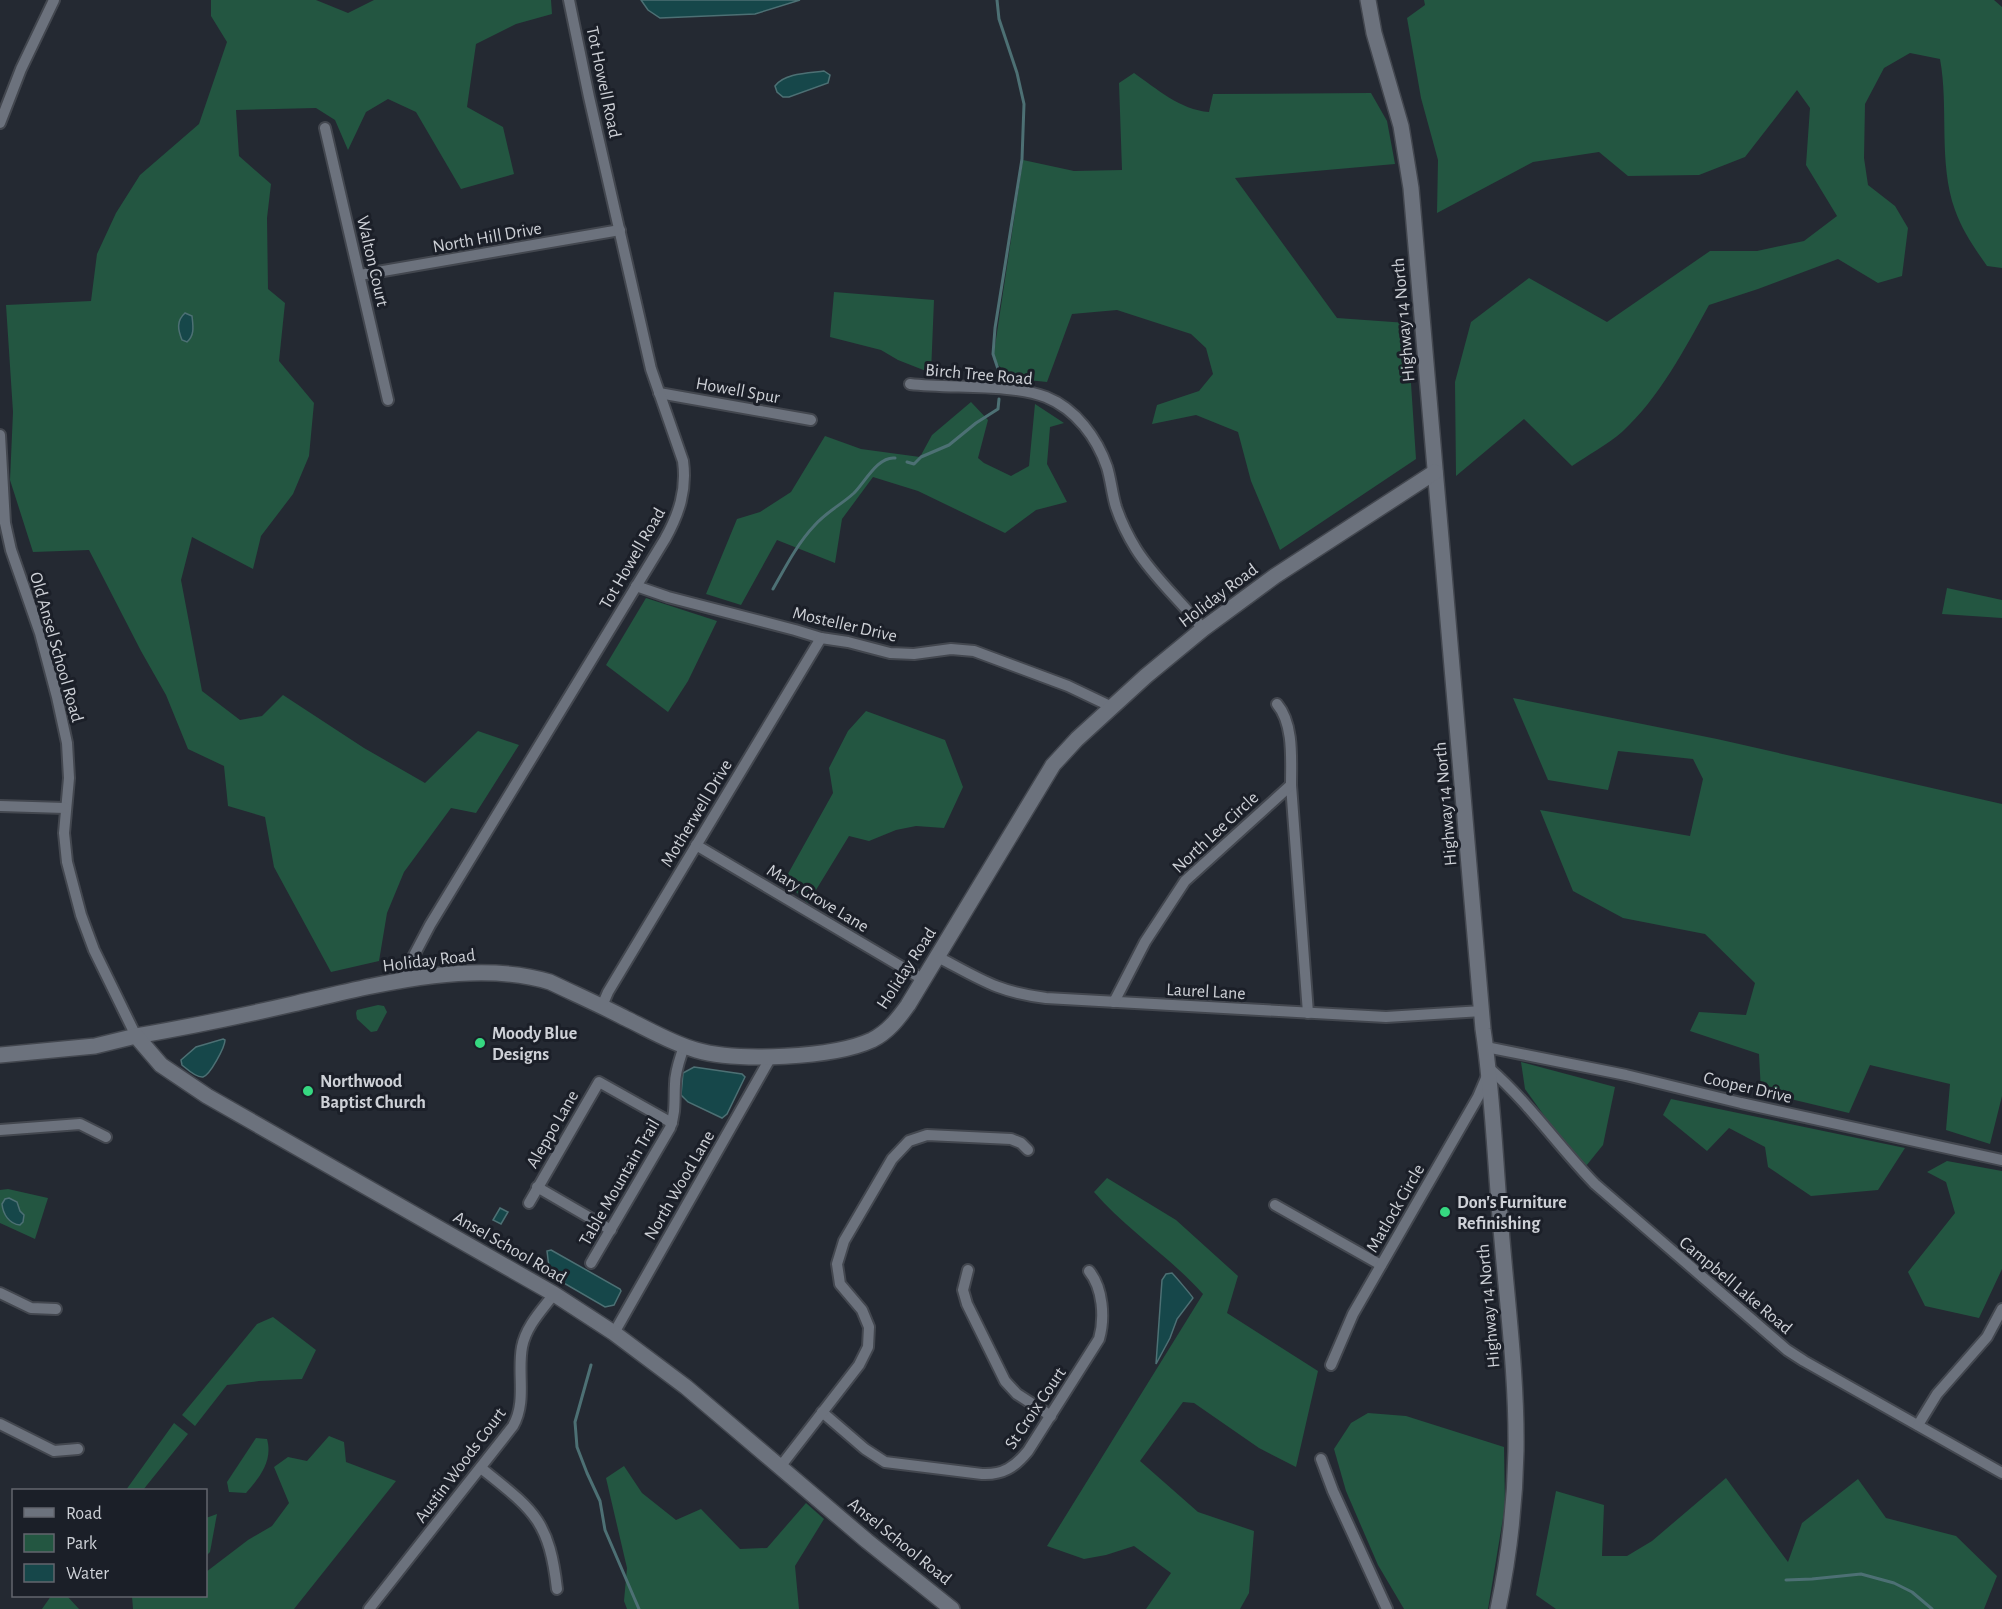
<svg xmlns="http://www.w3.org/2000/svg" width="2002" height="1609" viewBox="0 0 2002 1609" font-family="'Alegreya Sans',sans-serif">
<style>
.green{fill:#235641}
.water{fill:#16474a;stroke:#4d7074;stroke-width:1.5}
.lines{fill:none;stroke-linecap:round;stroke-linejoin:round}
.stream{stroke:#4d7074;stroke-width:3}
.street-casing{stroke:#43474f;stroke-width:14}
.secondary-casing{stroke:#43474f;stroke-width:18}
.street{stroke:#6c727d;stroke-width:10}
.secondary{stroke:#6c727d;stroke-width:15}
.poi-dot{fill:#36d881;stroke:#1b1f28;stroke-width:2}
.labels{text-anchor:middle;stroke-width:6;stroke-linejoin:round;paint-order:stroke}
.street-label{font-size:18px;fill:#ced1d7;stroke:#1b1f28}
.poi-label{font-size:18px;font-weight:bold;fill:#ced1d7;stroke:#1b1f28;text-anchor:start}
</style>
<rect width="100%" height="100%" fill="#242932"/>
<!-- green -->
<g class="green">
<polygon points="211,0 316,0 348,13 374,0 551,0 552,14 516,24 476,44 467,107 503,127 514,174 461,189 416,112 388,99 366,112 348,150 335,120 316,108 236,110 239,156 271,184 267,218 268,289 285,303 279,361 314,403 309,456 293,494 261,536 253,569 192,537 181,580 202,691 240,720 262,716 283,695 364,748 425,783 478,731 519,745 476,813 451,808 404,872 387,913 379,961 331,972 274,867 265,817 228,806 224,766 188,749 166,695 141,651 89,550 33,552 10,480 13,412 6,305 91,301 97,254 116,213 140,175 199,124 227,42 211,16"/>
<path d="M1424,0H1994L2002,7V268L1987,266C1975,249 1962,230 1955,210C1938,162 1949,108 1940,59L1910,53L1884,68L1865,104L1864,158L1868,185L1895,206L1908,228L1902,276L1878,283L1838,259L1758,289L1709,305C1684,350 1660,397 1622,432C1607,445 1588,455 1572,466L1524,419L1456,476L1455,382L1471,322L1529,278L1607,322L1710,251H1757L1804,241L1837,216L1806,165L1810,108L1797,90L1745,157L1699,175L1628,176L1599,152L1533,162L1437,213L1438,160L1421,98L1407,18L1425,5Z"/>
<path d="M1134,73C1156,88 1180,110 1209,112L1213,94L1371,93L1387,121L1395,164L1235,178L1337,318L1407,323L1416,459L1280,550L1251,481L1238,432L1196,415L1152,424L1157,405L1199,391L1213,374L1206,348L1191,334L1117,310L1072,314L1047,382L1010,378L993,359L1023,160L1074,171L1122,170L1119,83Z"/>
<polygon points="834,292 934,300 931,373 898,360 881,350 830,337"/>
<polygon points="971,402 988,420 978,458 984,463 1011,476 1029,466 1035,404 1064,423 1050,427 1047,464 1067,502 1036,510 1005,533 918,491 873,477 842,519 835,563 777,540 741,605 706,594 737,519 760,512 791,492 825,436 861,449 920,457 932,435"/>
<polygon points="1947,588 2002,600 2002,618 1942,614"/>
<polygon points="646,598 717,621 688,681 668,712 606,665"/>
<polygon points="1513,698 1717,739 2002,804 2002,1096 1990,1144 1946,1130 1950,1084 1870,1065 1849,1113 1761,1092 1759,1054 1690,1031 1699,1012 1746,1015 1755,983 1705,934 1623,918 1573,891 1540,810 1690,836 1703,779 1693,759 1618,751 1608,790 1548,780"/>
<polygon points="866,711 945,740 963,787 944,828 916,826 896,830 869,841 849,836 808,903 784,881 833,793 829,768 848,731"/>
<polygon points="378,1005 384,1006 387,1012 377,1031 371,1032 357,1019 356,1013 357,1010"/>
<polygon points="1521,1062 1615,1087 1603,1145 1586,1166 1558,1135 1525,1089"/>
<polygon points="1671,1099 1905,1148 1878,1190 1811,1196 1768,1167 1765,1147 1729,1128 1707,1151 1663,1115"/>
<polygon points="1947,1161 2002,1171 2002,1269 1979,1318 1925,1306 1908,1272 1955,1213 1946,1182 1927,1172"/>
<path d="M1107,1178L1176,1220L1238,1276L1227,1313L1318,1371L1296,1467L1259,1448L1194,1403L1183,1402L1140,1461L1198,1512L1254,1531L1249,1593L1240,1609H1146L1171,1573L1134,1546L1106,1555L1084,1559L1047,1546L1203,1294C1170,1257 1127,1230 1094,1192Z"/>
<polygon points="8,1189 48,1198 35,1239 0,1223 0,1190"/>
<polygon points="273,1317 316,1350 302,1379 259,1381 227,1385 195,1426 182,1415 257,1324"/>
<polygon points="1368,1413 1406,1416 1504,1447 1505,1506 1488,1609 1404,1609 1378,1565 1346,1491 1334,1449 1351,1423"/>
<polygon points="174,1423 188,1434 143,1490 126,1490"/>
<polygon points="329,1436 344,1442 346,1462 396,1481 294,1609 133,1609 132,1596 206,1596 206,1572 248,1540 272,1526 289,1503 274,1467 288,1457 307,1461"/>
<path d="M256,1438L267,1439C273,1461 260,1477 246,1493L229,1492L227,1482Z"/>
<polygon points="624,1466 642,1493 676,1520 701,1509 740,1549 767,1548 806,1503 824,1519 795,1566 799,1609 627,1609 624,1601 627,1568 606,1478"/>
<polygon points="1726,1478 1788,1562 1802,1523 1858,1479 1886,1518 1956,1536 1997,1576 1984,1609 1556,1609 1536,1595 1556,1491 1604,1505 1602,1556 1627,1556 1652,1541"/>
<polygon points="217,1514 210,1552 206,1556 206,1518"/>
<polygon points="51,1596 67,1596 79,1609 42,1609"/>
</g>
<!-- water -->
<g class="water">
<polygon points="641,0 800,0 755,14 660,18 648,10"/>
<path d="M824,71L830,75L828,83L789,97H783L777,92L775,86C784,73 809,73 824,71Z"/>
<path d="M185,313L192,316C193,326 195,335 187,342L182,340C178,330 176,321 185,313Z"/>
<path d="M223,1039L225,1040C225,1047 210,1075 203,1077C196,1078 187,1069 182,1065L181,1060L196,1047Z"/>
<polygon points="694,1067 742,1074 745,1077 727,1114 722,1118 688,1102 681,1095 683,1073"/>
<path d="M9,1198L17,1202L20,1211L24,1215L23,1222L20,1225C9,1224 3,1214 2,1204L5,1199Z"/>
<polygon points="500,1208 508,1212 501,1224 493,1220"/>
<polygon points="551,1250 620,1289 621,1291 614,1305 605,1307 550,1275 547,1251"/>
<path d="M1172,1273C1175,1276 1192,1296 1193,1298L1177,1319L1170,1338L1156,1364L1162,1280L1166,1274Z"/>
</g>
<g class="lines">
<!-- stream -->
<g class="stream">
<polyline points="997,0 999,19 1017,73 1024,104 1022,159 995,328 993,354 1001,378"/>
<polyline points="907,462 914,464 921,457 949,445 976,423 998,409 999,399"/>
<path d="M773,589C785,568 797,544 814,526C826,512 841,505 854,493C865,482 878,456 895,458"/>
<polyline points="591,1365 575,1422 577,1447 587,1473 600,1501 605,1530 639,1609"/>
<polyline points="1786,1580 1812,1579 1861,1574 1894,1583 1912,1592 1932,1609"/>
</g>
<!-- street casing -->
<g class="street-casing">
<g id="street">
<polyline points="0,123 21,69 54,0"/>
<polyline points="325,128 388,400"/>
<polyline points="360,275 620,230"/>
<path d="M910,384C952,389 1008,383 1046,397C1076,409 1097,438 1107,467C1111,480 1112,494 1116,507C1121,522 1128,536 1136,549C1154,578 1182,602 1203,629"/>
<polyline points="659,393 811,420"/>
<polyline points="0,435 5,523 11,550 40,633 57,697 67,743 69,778 64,833 67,862 81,915 94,950 136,1036"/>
<polyline points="636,586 668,597 795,630 821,638 848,642 890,653 914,654 951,649 974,651 1068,686 1112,707"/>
<polyline points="1291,785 1308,1013"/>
<polyline points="0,806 65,808"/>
<polyline points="696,845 924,980"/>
<path d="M938,957C980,979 997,992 1046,998L1386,1017L1482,1011"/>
<path d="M400,982L430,925L665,539C679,514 687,490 683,461L651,369L589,97L569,0"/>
<path d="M1114,1002L1145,942L1185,881L1291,785C1291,760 1294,724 1277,704"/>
<polyline points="602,1006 608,992 821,638"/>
<polyline points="1486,1047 1626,1075 1741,1103 2002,1160"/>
<polyline points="0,1130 80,1124 106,1137"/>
<polyline points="537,1187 611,1230"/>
<polyline points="529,1203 599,1082 672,1123"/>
<polyline points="1275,1205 1381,1265"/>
<path d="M591,1263L670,1128C676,1112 674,1101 675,1084C675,1071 680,1059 684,1046"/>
<polyline points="968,1270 963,1290 967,1304 1005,1381 1017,1394 1051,1416"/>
<polyline points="0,1293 31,1308 56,1309"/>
<polyline points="614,1333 772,1055"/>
<path d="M1331,1365L1353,1314L1478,1097L1490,1069C1529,1103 1559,1147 1595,1184L1787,1350L1804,1361L2002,1473"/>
<path d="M822,1412L865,1449L885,1462L982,1474C1003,1475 1015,1467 1028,1451L1099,1339C1105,1318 1103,1288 1089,1271"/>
<polyline points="0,1424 54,1451 78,1449"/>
<polyline points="1918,1425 1937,1394 1987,1337 2002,1309"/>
<polyline points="1321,1459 1333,1491 1387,1609"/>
<polyline points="780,1467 859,1365 868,1347 869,1327 862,1310 840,1284 837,1264 844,1241 892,1159 909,1141 927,1135 1011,1139 1021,1143 1028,1150"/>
<path d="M481,1468C533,1510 549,1519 557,1589"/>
<path d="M369,1609L513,1426C527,1401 517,1374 522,1347C526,1326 542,1310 554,1294"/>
</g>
</g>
<!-- secondary casing -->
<g class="secondary-casing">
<g id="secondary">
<path d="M1368,0L1374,33L1401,126L1411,188L1483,1029C1493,1095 1495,1162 1501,1228C1507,1302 1517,1377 1516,1451C1515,1504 1509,1557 1498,1609"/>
<path d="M136,1036C189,1027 241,1016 293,1004C371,986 473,958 550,982C575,994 600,1005 625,1018C648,1029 671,1043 696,1050C737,1062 833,1058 872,1040C888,1032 898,1019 908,1005L1053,765L1077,739L1146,676L1203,629L1275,576L1435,472"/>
<polyline points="0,1055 95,1046 136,1036 161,1065 207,1096 554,1294 614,1333 686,1387 867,1541 952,1609"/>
</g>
</g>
<!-- street -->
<use href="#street" class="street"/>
<!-- secondary -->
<use href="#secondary" class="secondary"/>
</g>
<!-- markers -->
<g class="poi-dot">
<circle cx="480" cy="1043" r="6"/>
<circle cx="308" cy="1091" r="6"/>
<circle cx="1445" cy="1212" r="6"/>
</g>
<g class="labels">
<!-- street labels -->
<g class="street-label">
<text transform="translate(604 82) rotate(78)" y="6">Tot Howell Road</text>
<text transform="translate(487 237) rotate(-10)" y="6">North Hill Drive</text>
<text transform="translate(373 261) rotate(77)" y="6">Walton Court</text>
<text transform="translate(1403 320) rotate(-95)" y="6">Highway 14 North</text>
<text transform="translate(979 374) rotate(5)" y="6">Birch Tree Road</text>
<text transform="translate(738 390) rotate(10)" y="6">Howell Spur</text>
<text transform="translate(632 558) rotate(-60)" y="6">Tot Howell Road</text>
<text transform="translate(1218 595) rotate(-37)" y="6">Holiday Road</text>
<text transform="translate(845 624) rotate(13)" y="6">Mosteller Drive</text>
<text transform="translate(57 647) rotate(74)" y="6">Old Ansel School Road</text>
<text transform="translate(1445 804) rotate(-95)" y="6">Highway 14 North</text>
<text transform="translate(696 813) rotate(-59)" y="6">Motherwell Drive</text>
<text transform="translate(1215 832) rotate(-43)" y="6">North Lee Circle</text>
<text transform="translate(818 898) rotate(31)" y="6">Mary Grove Lane</text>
<text transform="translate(429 960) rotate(-7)" y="6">Holiday Road</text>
<text transform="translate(906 968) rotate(-57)" y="6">Holiday Road</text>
<text transform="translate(1206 991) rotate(3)" y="6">Laurel Lane</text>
<text transform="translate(1748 1087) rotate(13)" y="6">Cooper Drive</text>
<text transform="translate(552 1129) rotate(-60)" y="6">Aleppo Lane</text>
<text transform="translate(619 1182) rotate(-60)" y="6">Table Mountain Trail</text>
<text transform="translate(679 1185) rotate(-60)" y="6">North Wood Lane</text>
<text transform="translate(1395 1208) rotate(-60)" y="6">Matlock Circle</text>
<text transform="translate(510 1247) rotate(30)" y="6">Ansel School Road</text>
<text transform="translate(1736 1285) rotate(40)" y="6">Campbell Lake Road</text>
<text transform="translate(1488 1306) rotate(-95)" y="6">Highway 14 North</text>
<text transform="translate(1035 1408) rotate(-56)" y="6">St Croix Court</text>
<text transform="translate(460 1465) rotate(-53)" y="6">Austin Woods Court</text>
<text transform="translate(900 1541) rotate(39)" y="6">Ansel School Road</text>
</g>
<!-- poi labels -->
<g class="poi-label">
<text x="492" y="1039">Moody Blue<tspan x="492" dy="21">Designs</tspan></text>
<text x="320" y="1087">Northwood<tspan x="320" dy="21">Baptist Church</tspan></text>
<text x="1457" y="1208">Don's Furniture<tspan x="1457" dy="21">Refinishing</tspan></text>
</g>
</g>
<!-- legend -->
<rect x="12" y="1489" width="195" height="108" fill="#1b1f28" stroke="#63666e" stroke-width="1.5"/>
<rect x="24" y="1508" width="30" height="9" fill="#6c727d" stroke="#63666e" stroke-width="1.5"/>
<text x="66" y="1519" font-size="18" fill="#ced1d7">Road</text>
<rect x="24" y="1534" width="30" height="18" fill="#235641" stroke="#63666e" stroke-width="1.5"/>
<text x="66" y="1549" font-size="18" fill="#ced1d7">Park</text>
<rect x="24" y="1564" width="30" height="18" fill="#16474a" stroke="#63666e" stroke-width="1.5"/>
<text x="66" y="1579" font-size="18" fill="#ced1d7">Water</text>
</svg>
